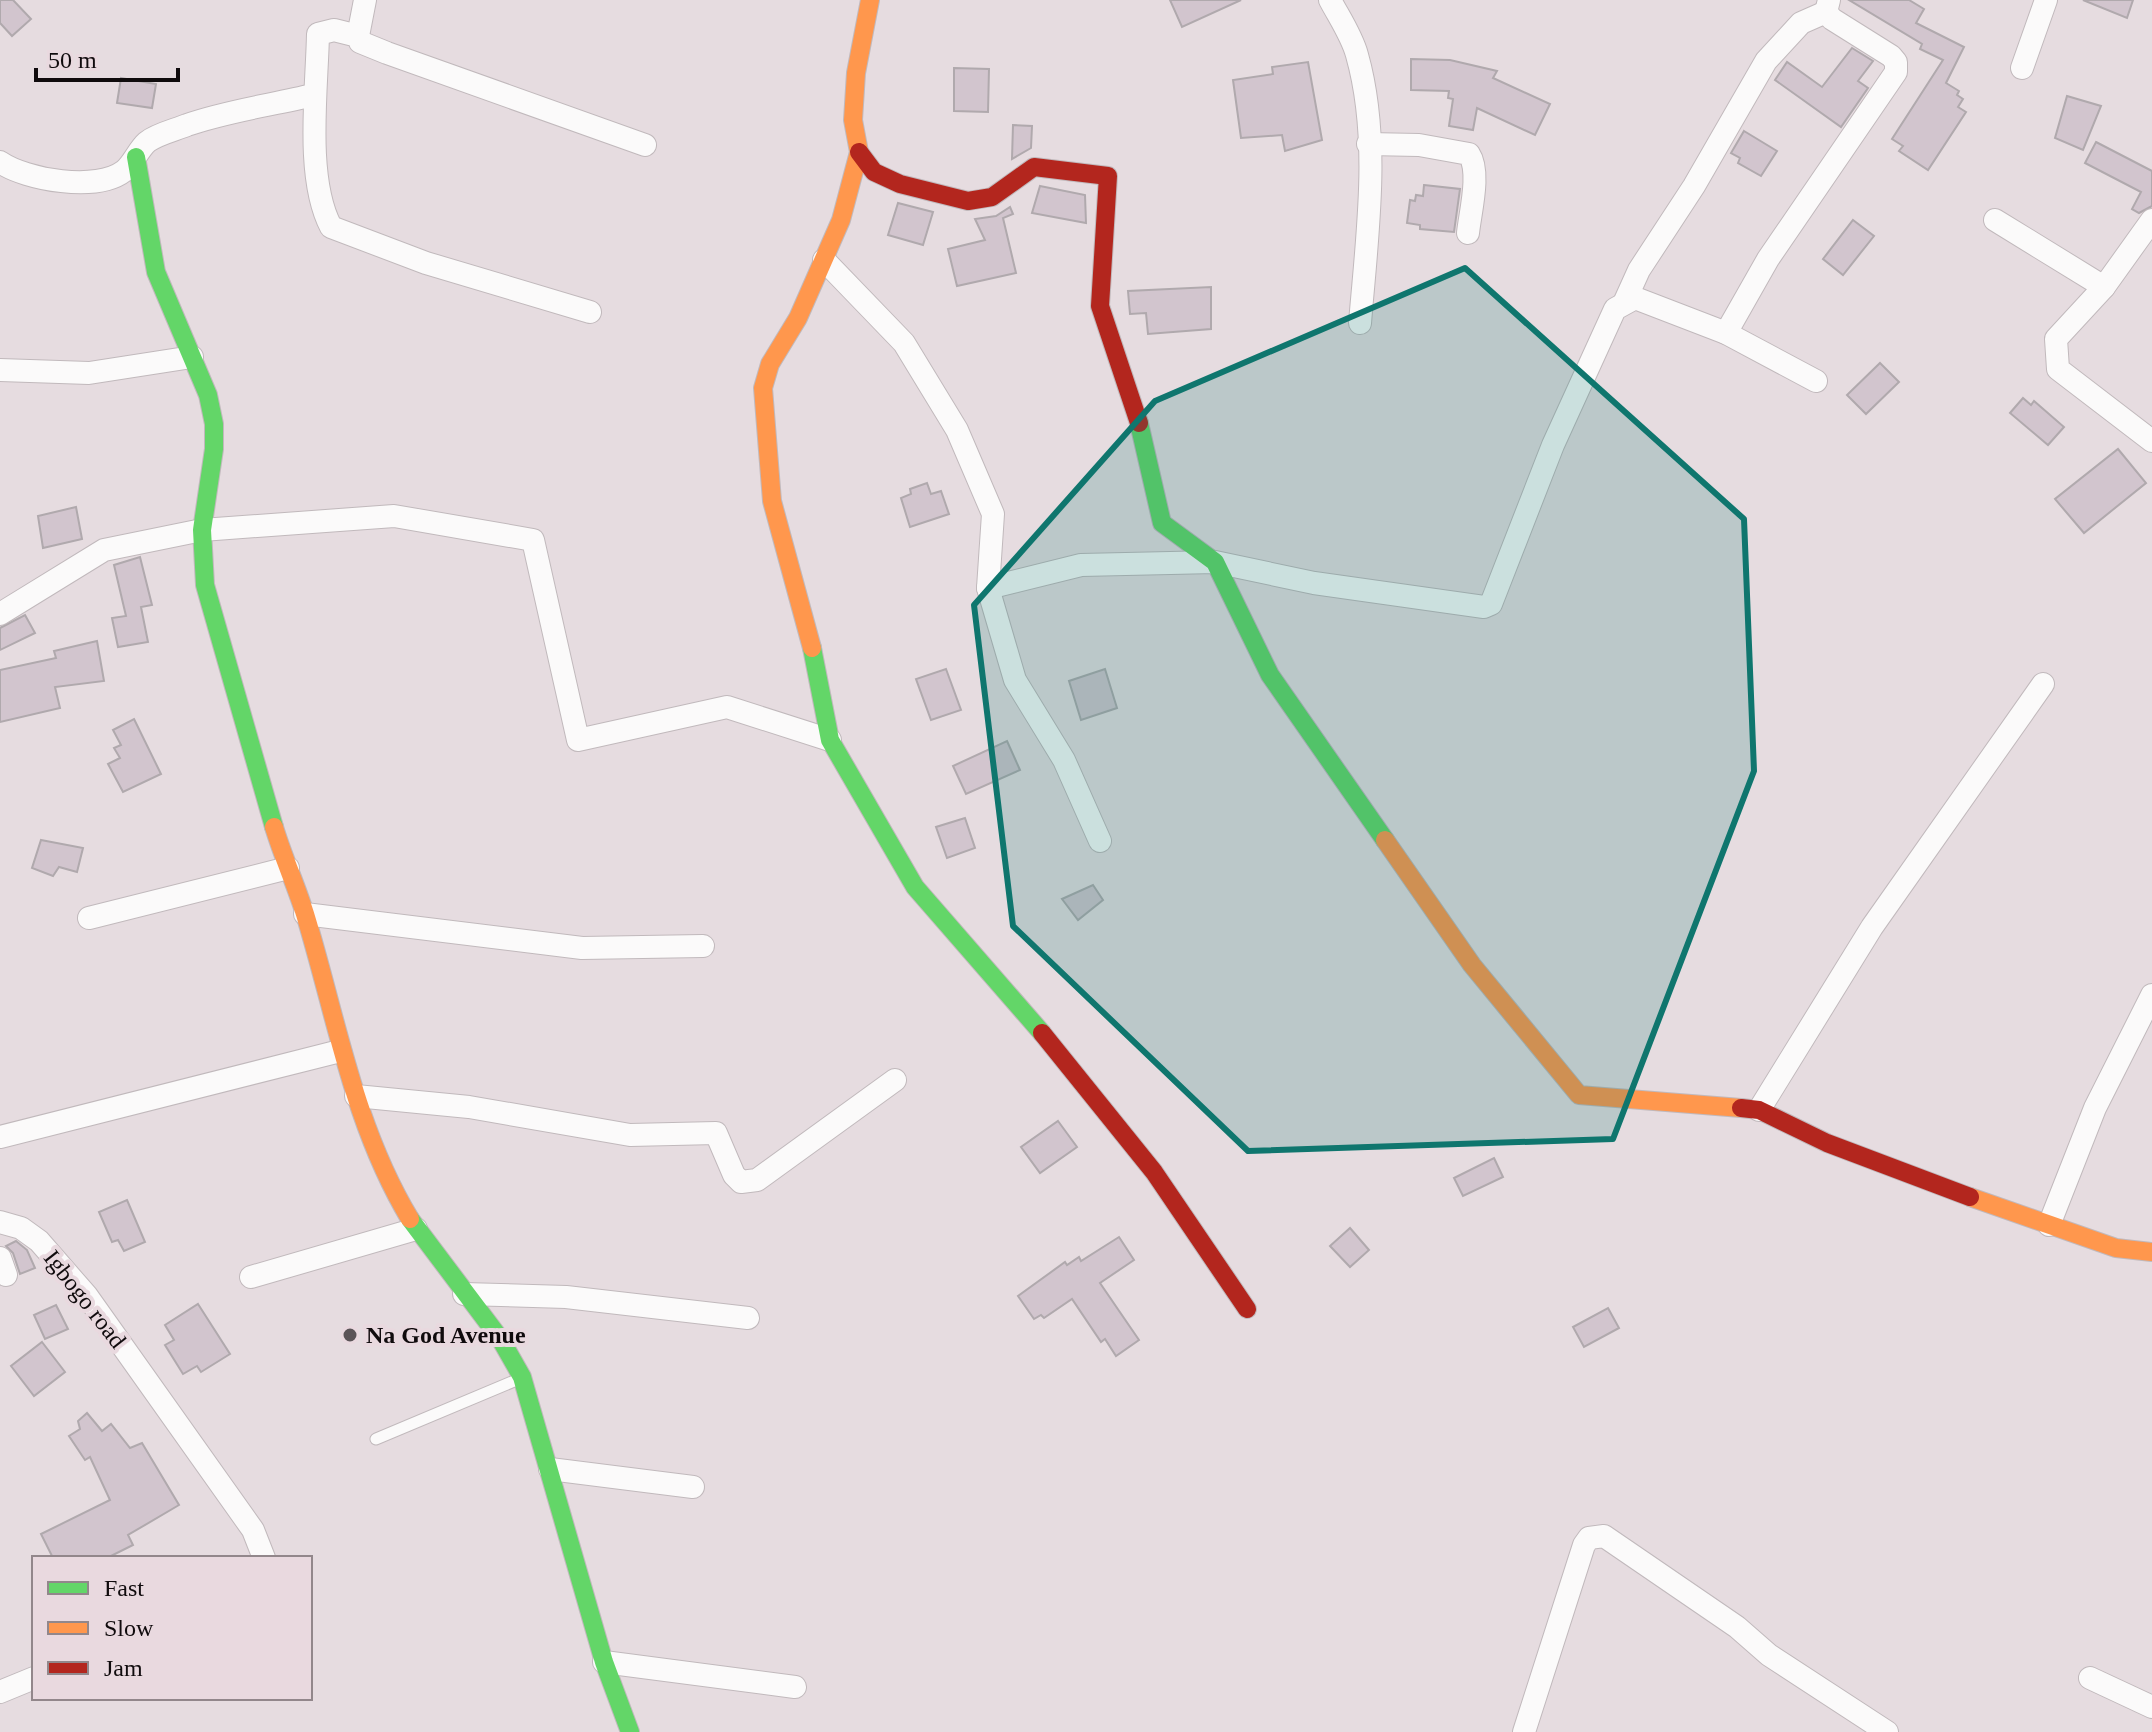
<svg xmlns="http://www.w3.org/2000/svg" width="2152" height="1732" viewBox="0 0 2152 1732" font-family="Georgia,serif">
<style>
.building{fill:#d2c5ce;stroke:#b0a9ad;stroke-width:2}
.lines{fill:none;stroke-linecap:round;stroke-linejoin:round}
.lane-casing{stroke:#c1b9bc;stroke-width:13}
.street-casing{stroke:#c1b9bc;stroke-width:24}
.fast-casing{stroke:#c1b9bc;stroke-width:20}
.slow-casing{stroke:#c1b9bc;stroke-width:20}
.jam-casing{stroke:#c1b9bc;stroke-width:20}
.lane{stroke:#fbfafa;stroke-width:11}
.street{stroke:#fbfafa;stroke-width:22}
.fast{stroke:#63d668;stroke-width:18}
.slow{stroke:#ff974d;stroke-width:18}
.jam{stroke:#b3261e;stroke-width:18}
.marked{fill:#0f766e;fill-opacity:0.2;stroke:#0f766e;stroke-width:6;stroke-linejoin:round}
.poi-dot{fill:#5b5457;stroke:#e9d9df;stroke-width:3}
.labels{text-anchor:middle;stroke-width:8;stroke-linejoin:round;paint-order:stroke}
.street-label{font-size:24px;fill:#100b0d;stroke:#e9d9df}
.poi-label{font-size:24px;font-weight:bold;fill:#100b0d;stroke:#e9d9df;text-anchor:start}
</style>
<rect width="100%" height="100%" fill="#e6dce0"/>
<!-- building -->
<g class="building">
<polygon points="0,0 13,0 31,19 12,36 0,23"/>
<polygon points="1170,0 1241,0 1182,27"/>
<polygon points="1849,0 1909,0 1924,9 1916,23 1964,47 1946,83 1959,91 1957,95 1963,99 1958,107 1966,112 1928,170 1899,151 1903,146 1892,139 1943,60 1920,49 1922,44"/>
<polygon points="2083,0 2133,0 2127,18"/>
<polygon points="1852,48 1873,61 1858,81 1868,88 1841,127 1775,80 1787,62 1822,87"/>
<polygon points="1411,59 1450,60 1497,71 1493,78 1550,104 1535,135 1477,108 1473,130 1449,126 1453,99 1448,98 1449,91 1411,90"/>
<polygon points="1308,62 1322,140 1285,151 1282,135 1241,138 1233,80 1273,74 1272,67"/>
<polygon points="954,68 989,69 988,112 954,111"/>
<polygon points="121,78 156,84 152,108 117,103"/>
<polygon points="2067,96 2101,106 2083,150 2055,138"/>
<polygon points="1013,125 1032,126 1031,148 1012,159"/>
<polygon points="1744,131 1777,151 1761,176 1738,163 1740,158 1731,153"/>
<polygon points="2096,142 2152,171 2152,206 2139,213 2132,209 2141,192 2085,163"/>
<polygon points="1424,185 1460,189 1454,232 1420,229 1420,225 1407,223 1410,200 1415,201 1416,195 1423,196"/>
<polygon points="1040,186 1085,195 1086,223 1032,213"/>
<polygon points="898,203 933,212 923,245 888,235"/>
<polygon points="1010,207 1013,214 1003,218 1016,273 957,286 948,249 985,240 975,219 996,216"/>
<polygon points="1853,220 1874,236 1843,275 1823,259"/>
<polygon points="1211,287 1211,329 1148,334 1146,313 1130,314 1128,291"/>
<polygon points="1880,363 1899,382 1866,414 1847,395"/>
<polygon points="2023,398 2031,405 2034,401 2064,427 2048,445 2010,413"/>
<polygon points="2118,449 2146,483 2084,533 2055,499"/>
<polygon points="927,483 931,494 941,491 949,514 910,527 901,498 911,494 910,489"/>
<polygon points="76,507 82,539 43,548 38,516"/>
<polygon points="140,557 152,605 141,607 148,642 118,647 112,618 126,616 114,565"/>
<polygon points="25,615 35,633 0,650 0,628"/>
<polygon points="97,641 104,681 55,687 60,708 0,722 0,670 56,658 54,651"/>
<polygon points="946,669 961,710 931,720 916,679"/>
<polygon points="1105,669 1117,708 1081,720 1069,681"/>
<polygon points="134,719 161,774 123,792 108,764 120,758 114,748 121,745 113,730"/>
<polygon points="1007,741 1020,770 966,794 953,766"/>
<polygon points="965,818 975,848 947,858 936,827"/>
<polygon points="41,840 83,848 77,872 59,867 53,876 32,868"/>
<polygon points="1093,885 1103,900 1078,920 1062,899"/>
<polygon points="1058,1121 1077,1147 1040,1173 1021,1147"/>
<polygon points="1494,1158 1503,1177 1463,1196 1454,1178"/>
<polygon points="127,1200 145,1242 124,1251 118,1240 112,1242 99,1212"/>
<polygon points="1350,1228 1369,1250 1350,1267 1330,1246"/>
<polygon points="1119,1237 1134,1260 1100,1283 1139,1340 1116,1356 1105,1339 1101,1342 1072,1299 1044,1318 1041,1315 1034,1319 1018,1296 1065,1262 1067,1265 1079,1257 1081,1261"/>
<polygon points="16,1241 27,1250 35,1268 20,1274 13,1253 6,1246"/>
<polygon points="198,1304 230,1354 201,1372 197,1366 183,1374 165,1345 174,1340 165,1325"/>
<polygon points="56,1305 68,1329 45,1339 34,1315"/>
<polygon points="1608,1308 1619,1328 1584,1347 1573,1327"/>
<polygon points="42,1342 65,1372 34,1396 11,1366"/>
<polygon points="87,1413 102,1431 111,1424 130,1448 142,1443 179,1505 128,1535 133,1545 107,1558 53,1558 41,1534 110,1500 90,1457 85,1460 69,1436 80,1429 78,1421"/>
</g>
<g class="lines">
<!-- lane casing -->
<g class="lane-casing">
<polyline id="lane" points="376,1439 519,1379"/>
</g>
<!-- street casing -->
<g class="street-casing">
<g id="street">
<path d="M1330,0C1339,17 1352,36 1357,55C1381,140 1367,236 1360,323"/>
<polyline points="358,36 365,0"/>
<polyline points="2022,68 2046,0"/>
<path d="M1368,144L1419,145L1469,154C1481,172 1470,213 1468,233"/>
<path d="M0,162C26,180 97,192 124,171C133,164 138,150 147,142C157,134 175,130 187,125C226,111 272,105 313,95"/>
<polyline points="1995,220 2104,287"/>
<polyline points="2152,220 2104,287 2056,339 2058,369 2152,441"/>
<polyline points="824,260 904,343 957,430 993,514 988,588 1015,680 1064,760 1100,841"/>
<polyline points="1625,301 1639,270 1694,186 1766,61 1801,23 1826,12"/>
<path d="M590,312L426,263L331,227C305,178 317,89 318,34L334,30L358,36L360,42L387,53L645,145"/>
<polyline points="1726,333 1768,259 1896,72 1896,62 1891,56 1832,19 1826,12 1829,0"/>
<polyline points="0,370 89,373 192,357"/>
<polyline points="988,588 1081,565 1215,562 1314,583 1484,607 1491,604 1553,445 1615,309 1635,298 1726,333 1816,381"/>
<polyline points="0,614 104,550 202,530 394,516 533,540 578,740 727,707 830,740"/>
<polyline points="305,914 582,948 703,946"/>
<polyline points="89,918 288,868"/>
<polyline points="356,1096 469,1107 630,1135 716,1133 734,1175 741,1182 757,1180 895,1080"/>
<polyline points="1759,1110 1872,927 2043,684"/>
<polyline points="0,1137 340,1051"/>
<polyline points="0,1222 21,1228 39,1241 87,1296 253,1530 264,1558"/>
<polyline points="2049,1225 2095,1108 2152,995"/>
<polyline points="0,1258 6,1275"/>
<polyline points="251,1277 416,1229"/>
<polyline points="464,1294 566,1297 748,1318"/>
<polyline points="550,1469 693,1487"/>
<polyline points="604,1662 795,1687"/>
<polyline points="2090,1678 2152,1707"/>
<polyline points="0,1692 34,1678"/>
<polyline points="1524,1732 1584,1545 1589,1538 1604,1536 1737,1627 1769,1655 1887,1732"/>
</g>
</g>
<!-- fast casing -->
<g class="fast-casing">
<g id="fast">
<polyline points="136,157 156,272 208,395 214,424 214,449 202,530 205,585 274,827"/>
<polyline points="1139,423 1162,523 1215,562 1270,675 1385,840"/>
<polyline points="812,648 830,740 915,887 1042,1033"/>
<polyline points="410,1219 501,1340 522,1377 604,1662 630,1732"/>
</g>
</g>
<!-- slow casing -->
<g class="slow-casing">
<g id="slow">
<polyline points="812,648 772,501 763,388 770,364 798,318 841,220 859,152 853,120 856,73 870,0"/>
<path d="M274,827C283,857 296,885 305,914C337,1019 353,1124 410,1219"/>
<polyline points="1385,840 1472,965 1579,1095 1741,1108"/>
<polyline points="1970,1197 2116,1248 2152,1252"/>
</g>
</g>
<!-- jam casing -->
<g class="jam-casing">
<g id="jam">
<polyline points="859,152 874,172 900,184 968,201 992,197 1034,167 1108,176 1100,306 1139,423"/>
<polyline points="1042,1033 1154,1172 1247,1309"/>
<polyline points="1741,1108 1759,1110 1827,1143 1970,1197"/>
</g>
</g>
<!-- lane -->
<use href="#lane" class="lane"/>
<!-- street -->
<use href="#street" class="street"/>
<!-- fast -->
<use href="#fast" class="fast"/>
<!-- slow -->
<use href="#slow" class="slow"/>
<!-- jam -->
<use href="#jam" class="jam"/>
</g>
<!-- marked area -->
<path class="marked" d="M1465,268L1744,519L1754,771L1613,1139L1248,1151L1013,926L974,605L1155,401Z"/>
<!-- markers -->
<circle class="poi-dot" cx="350" cy="1335" r="8"/>
<g class="labels">
<!-- street labels -->
<g class="street-label">
<text transform="translate(85 1299) rotate(52)" y="8">Igbogo road</text>
</g>
<!-- poi labels -->
<g class="poi-label">
<text x="366" y="1343">Na God Avenue</text>
</g>
</g>
<!-- legend -->
<rect x="32" y="1556" width="280" height="144" fill="#e9d9df" stroke="#92878b" stroke-width="2"/>
<rect x="48" y="1582" width="40" height="12" fill="#63d668" stroke="#92878b" stroke-width="2"/>
<text x="104" y="1596" font-size="24" fill="#100b0d">Fast</text>
<rect x="48" y="1622" width="40" height="12" fill="#ff974d" stroke="#92878b" stroke-width="2"/>
<text x="104" y="1636" font-size="24" fill="#100b0d">Slow</text>
<rect x="48" y="1662" width="40" height="12" fill="#b3261e" stroke="#92878b" stroke-width="2"/>
<text x="104" y="1676" font-size="24" fill="#100b0d">Jam</text>
<!-- scale -->
<path d="M36 68v12h142v-12" fill="none" stroke="#100b0d" stroke-width="4"/>
<text x="48" y="68" font-size="24" fill="#100b0d" stroke="#e9d9df" stroke-width="6" paint-order="stroke">50 m</text>
</svg>
